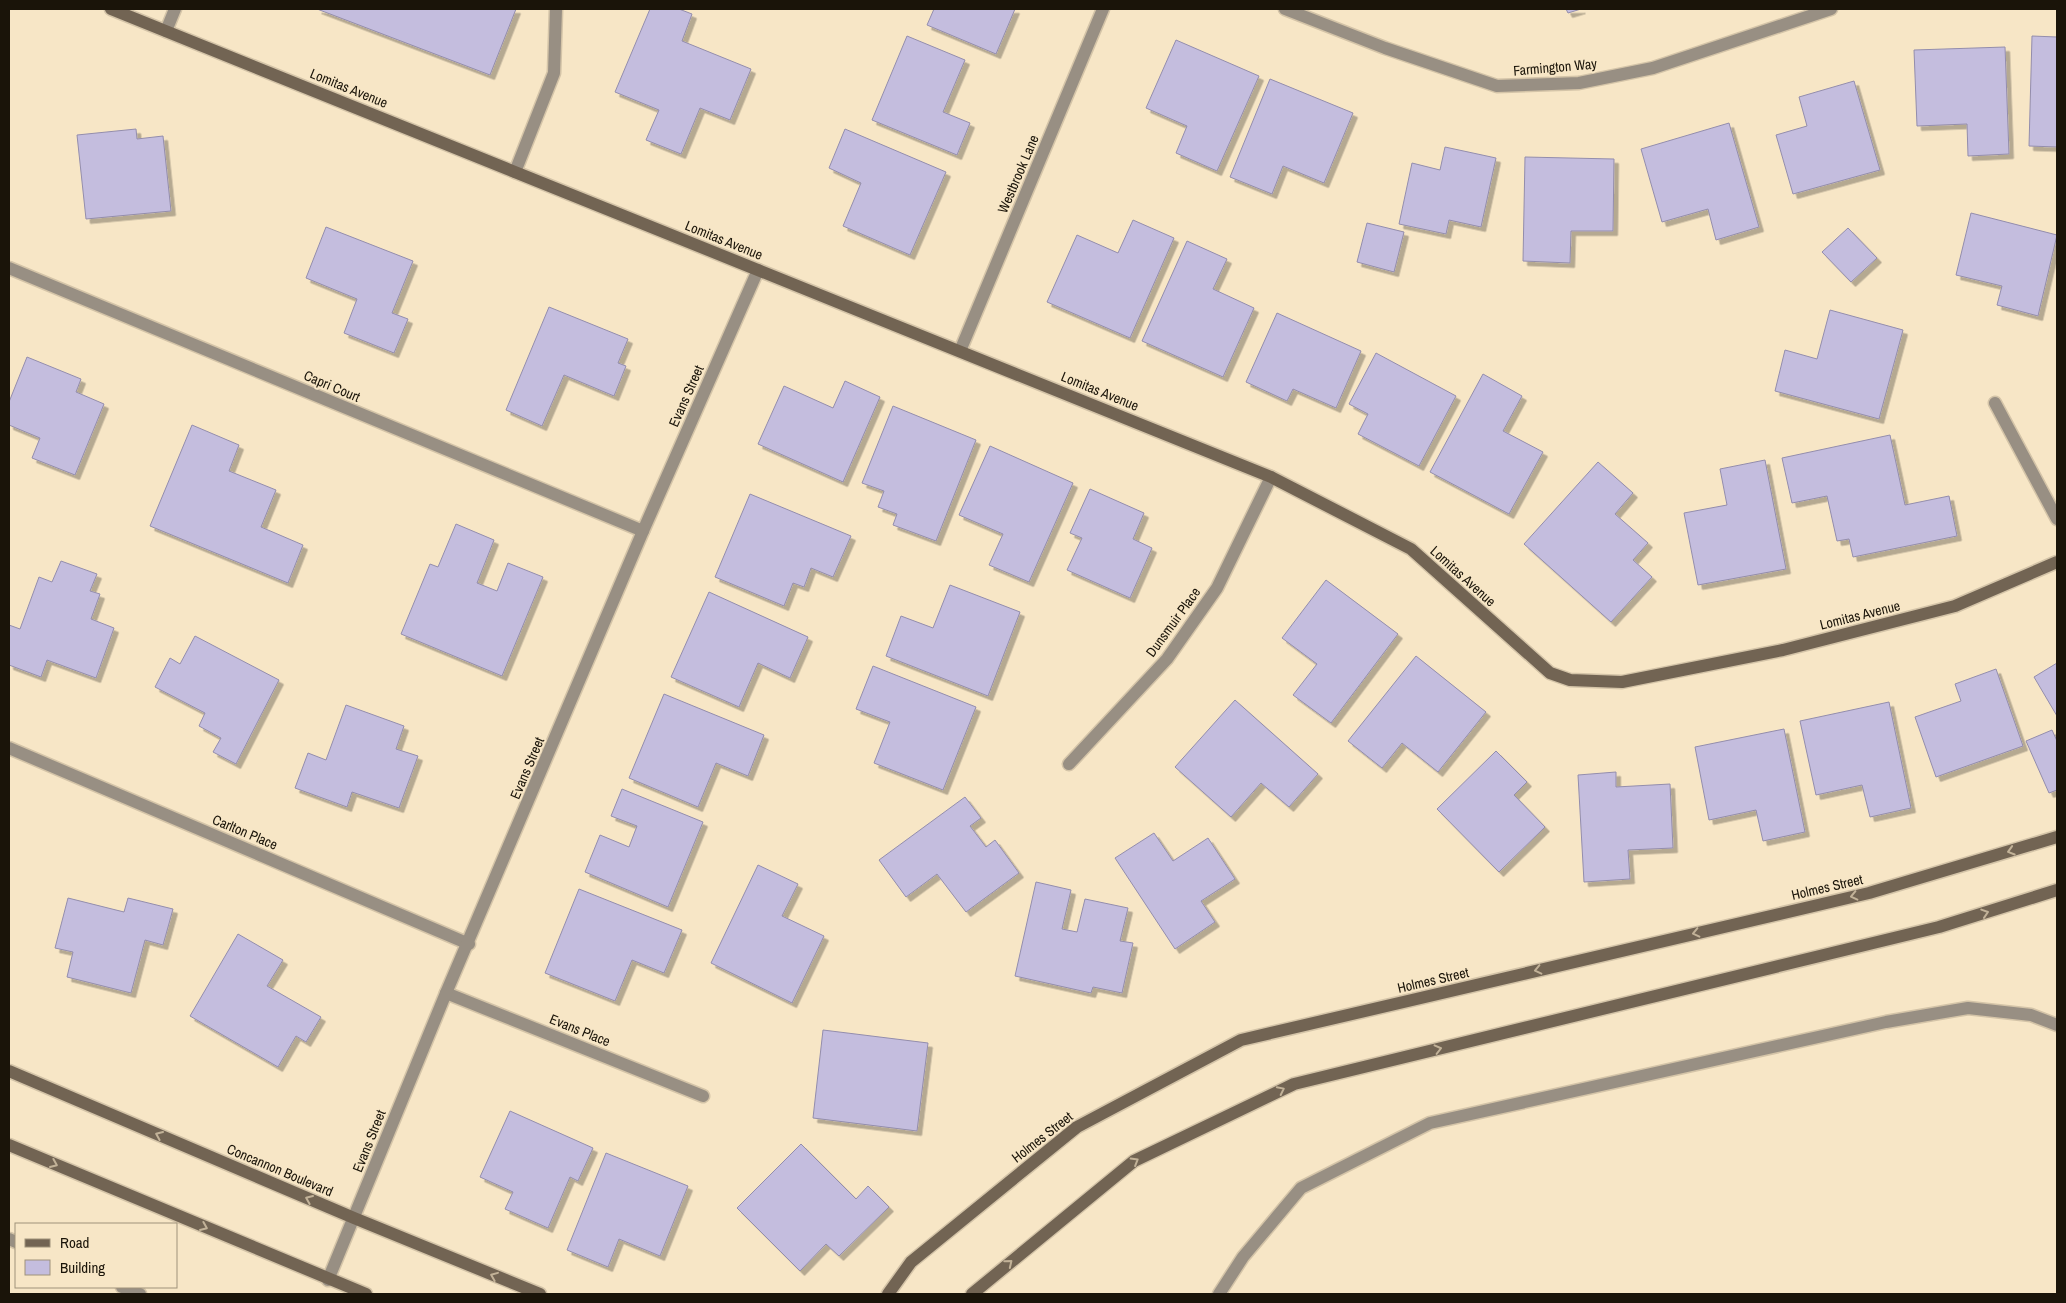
<svg xmlns="http://www.w3.org/2000/svg" width="2066" height="1303" viewBox="0 0 2066 1303" font-family="'Archivo Narrow',sans-serif">
<style>
.building{fill:#c4bdde;stroke:#938dac;filter:url(#shadow)}
.lines{fill:none;stroke-linecap:round;stroke-linejoin:round}
.lane-casing{stroke:#d4c4a8;stroke-width:15}
.street-casing{stroke:#d4c4a8;stroke-width:15}
.secondary-casing{stroke:#d4c4a8;stroke-width:15}
.lane{stroke:#988f83;stroke-width:12}
.street{stroke:#988f83;stroke-width:12}
.secondary{stroke:#726453;stroke-width:12}
.oneway{stroke:#c2b298}
.labels{text-anchor:middle;stroke-width:4;stroke-linejoin:round;paint-order:stroke}
.street-label{font-size:14px;fill:#1a1409;stroke:#f7e6c6}
</style>
<defs>
<filter id="shadow"><feDropShadow dx="4.5" dy="4.5" stdDeviation="0" flood-color="#0004"/></filter>
</defs>
<rect width="100%" height="100%" fill="#f7e6c6"/>
<!-- building -->
<g class="building">
<polygon points="317,9 516,9 490,75"/>
<polygon points="650,9 679,9 692,14 682,41 751,69 730,120 700,108 681,154 646,140 659,110 615,92"/>
<polygon points="934,9 1015,9 996,54 927,25"/>
<polygon points="1566,9 1581,9 1568,13"/>
<polygon points="907,36 965,60 943,112 970,123 957,155 872,120"/>
<polygon points="2032,36 2057,37 2057,147 2029,146"/>
<polygon points="1176,40 1259,76 1217,171 1176,153 1187,126 1146,108"/>
<polygon points="2005,47 2009,154 1968,156 1967,124 1917,126 1914,50"/>
<polygon points="1270,79 1353,113 1324,183 1283,166 1272,194 1230,177"/>
<polygon points="1854,81 1880,170 1793,194 1776,135 1807,126 1799,97"/>
<polygon points="1729,123 1759,227 1716,240 1708,209 1662,222 1641,149"/>
<polygon points="136,129 137,139 163,136 171,211 86,219 77,135"/>
<polygon points="845,129 946,172 910,255 843,226 861,183 829,168"/>
<polygon points="1445,147 1496,158 1481,227 1449,220 1446,234 1399,224 1412,163 1440,170"/>
<polygon points="1525,157 1614,159 1613,231 1571,231 1570,263 1523,261"/>
<polygon points="1971,213 2057,235 2038,316 1997,305 2002,286 1956,275"/>
<polygon points="1133,220 1174,238 1130,338 1047,302 1077,235 1118,253"/>
<polygon points="1367,223 1404,232 1394,272 1357,262"/>
<polygon points="326,227 413,261 392,313 408,319 394,353 344,333 357,299 306,278"/>
<polygon points="1848,228 1877,258 1851,282 1822,252"/>
<polygon points="1187,241 1227,259 1213,289 1254,308 1223,377 1142,341"/>
<polygon points="549,307 628,339 618,363 626,366 614,396 564,375 542,426 506,410"/>
<polygon points="1830,310 1903,330 1879,419 1775,391 1785,350 1817,359"/>
<polygon points="1277,313 1361,351 1336,408 1293,389 1287,401 1246,382"/>
<polygon points="1376,353 1456,396 1419,466 1358,434 1368,414 1349,404"/>
<polygon points="27,357 81,379 76,392 104,404 75,475 32,458 40,438 9,425 9,402"/>
<polygon points="1483,374 1522,396 1503,431 1543,452 1509,514 1430,472"/>
<polygon points="845,381 880,397 843,482 758,444 784,386 833,408"/>
<polygon points="893,406 976,440 936,541 893,525 897,514 878,507 884,491 862,483"/>
<polygon points="192,425 239,445 229,471 276,490 261,527 303,545 288,583 150,526"/>
<polygon points="1890,435 1905,505 1949,496 1957,536 1853,557 1849,539 1837,541 1827,496 1792,503 1782,458"/>
<polygon points="990,446 1073,483 1029,582 989,565 1003,534 959,515"/>
<polygon points="1765,460 1786,569 1698,585 1684,513 1727,505 1720,469"/>
<polygon points="1598,462 1633,493 1615,514 1648,543 1633,560 1652,577 1611,622 1524,544"/>
<polygon points="1090,489 1144,513 1133,539 1152,548 1130,598 1067,570 1082,538 1070,533"/>
<polygon points="750,494 851,536 833,577 811,568 804,587 793,583 784,606 715,577"/>
<polygon points="456,524 494,540 477,583 497,591 508,563 543,577 502,676 401,634 430,564 438,567"/>
<polygon points="61,561 97,574 90,591 100,594 91,619 114,628 96,678 47,660 41,677 9,665 9,625 20,629 39,577 52,582"/>
<polygon points="1326,580 1398,634 1331,723 1293,695 1317,664 1282,638"/>
<polygon points="950,585 1020,612 988,696 886,656 901,616 933,628"/>
<polygon points="709,592 808,637 790,678 758,663 739,707 671,677"/>
<polygon points="195,636 279,680 236,764 213,752 221,738 199,726 205,713 155,687 170,658 180,664"/>
<polygon points="1416,656 1486,712 1438,772 1402,743 1382,768 1348,741"/>
<polygon points="2057,663 2057,716 2034,677"/>
<polygon points="873,666 976,707 943,790 874,763 890,722 856,709"/>
<polygon points="1996,669 2023,746 1936,777 1915,717 1961,701 1955,684"/>
<polygon points="664,694 764,735 748,776 716,763 698,807 629,778"/>
<polygon points="1235,700 1318,774 1289,807 1261,783 1231,817 1175,767"/>
<polygon points="1889,702 1911,808 1870,817 1862,785 1816,795 1800,721"/>
<polygon points="346,705 404,726 396,749 418,756 399,808 352,792 347,807 295,788 308,753 326,760"/>
<polygon points="1784,729 1805,832 1763,841 1756,810 1709,820 1695,747"/>
<polygon points="2052,730 2057,741 2057,790 2049,793 2026,741"/>
<polygon points="1496,751 1527,782 1514,795 1545,827 1499,872 1437,809"/>
<polygon points="1616,772 1616,787 1670,784 1673,848 1628,850 1630,879 1584,882 1578,775"/>
<polygon points="622,789 703,822 668,907 585,872 600,835 629,847 637,826 611,816"/>
<polygon points="965,797 981,818 970,826 986,847 995,840 1019,873 966,912 937,874 906,897 879,860"/>
<polygon points="1154,833 1173,861 1208,838 1235,879 1201,901 1215,922 1175,949 1115,858"/>
<polygon points="758,865 798,884 782,916 824,936 792,1003 711,963"/>
<polygon points="1036,882 1071,890 1062,929 1077,932 1085,899 1128,908 1120,941 1133,943 1122,993 1093,987 1091,993 1015,976"/>
<polygon points="579,889 682,930 664,973 632,960 615,1001 545,973"/>
<polygon points="68,898 124,912 128,898 173,909 163,945 145,940 131,993 67,977 73,952 55,948"/>
<polygon points="238,934 283,960 267,986 321,1017 306,1042 296,1036 278,1067 190,1016"/>
<polygon points="823,1030 928,1043 917,1131 813,1118"/>
<polygon points="510,1111 593,1148 578,1181 570,1177 548,1228 505,1209 513,1192 480,1177"/>
<polygon points="801,1144 856,1199 868,1186 889,1207 839,1256 826,1244 800,1271 737,1208"/>
<polygon points="606,1153 688,1186 660,1256 619,1239 608,1267 567,1250"/>
</g>
<g class="lines">
<!-- lane casing -->
<g class="lane-casing">
<g id="lane">
<polyline points="166,31 175,9"/>
<polyline points="515,172 554,73 556,9"/>
<polyline points="9,1239 16,1242"/>
<polyline points="122,1287 140,1294"/>
<polyline points="1219,1294 1243,1257 1301,1188 1430,1123 1886,1022 1968,1008 2031,1015 2057,1025"/>
</g>
</g>
<!-- street casing -->
<g class="street-casing">
<g id="street">
<polyline points="1285,9 1385,48 1497,86 1579,83 1653,68 1831,9"/>
<polyline points="9,268 643,531"/>
<polyline points="960,351 1103,9"/>
<polyline points="1995,403 2057,519"/>
<polyline points="9,748 469,944"/>
<polyline points="1069,764 1167,659 1217,588 1271,477"/>
<polyline points="446,993 703,1096"/>
<polyline points="328,1280 446,993 643,531 758,270"/>
</g>
</g>
<!-- secondary casing -->
<g class="secondary-casing">
<g id="secondary">
<polyline points="111,9 1271,477 1411,549 1550,673 1570,680 1622,682 1783,650 1955,606 2057,562"/>
<polyline points="9,1071 354,1218 540,1294"/>
<polyline points="9,1145 366,1294"/>
<polyline points="888,1294 911,1262 1077,1127 1241,1040 1869,893 2057,837"/>
<polyline points="972,1294 1134,1161 1294,1084 1939,927 2057,890"/>
</g>
</g>
<!-- lane -->
<use href="#lane" class="lane"/>
<!-- street -->
<use href="#street" class="street"/>
<!-- secondary -->
<use href="#secondary" class="secondary"/>
</g>
<!-- one-way arrows -->
<defs><path id="oneway-chevron" d="M-2-3.5L2.5 0L-2 3.5" fill="none" stroke-width="1.6" stroke-linecap="round" stroke-linejoin="round" transform="scale(1.25)"/></defs>
<g class="oneway">
<use href="#oneway-chevron" transform="translate(2011 851) rotate(163)"/>
<use href="#oneway-chevron" transform="translate(1854 896) rotate(167)"/>
<use href="#oneway-chevron" transform="translate(1985 913) rotate(-18)"/>
<use href="#oneway-chevron" transform="translate(1696 933) rotate(167)"/>
<use href="#oneway-chevron" transform="translate(1538 970) rotate(167)"/>
<use href="#oneway-chevron" transform="translate(1438 1049) rotate(-14)"/>
<use href="#oneway-chevron" transform="translate(1281 1090) rotate(-26)"/>
<use href="#oneway-chevron" transform="translate(159 1135) rotate(-157)"/>
<use href="#oneway-chevron" transform="translate(1135 1161) rotate(-31)"/>
<use href="#oneway-chevron" transform="translate(54 1164) rotate(23)"/>
<use href="#oneway-chevron" transform="translate(309 1199) rotate(-157)"/>
<use href="#oneway-chevron" transform="translate(204 1227) rotate(23)"/>
<use href="#oneway-chevron" transform="translate(1009 1263) rotate(-39)"/>
<use href="#oneway-chevron" transform="translate(494 1276) rotate(-158)"/>
</g>
<g class="labels">
<!-- street labels -->
<g class="street-label">
<text transform="translate(1555 67) rotate(-5)" y="5">Farmington Way</text>
<text transform="translate(349 88) rotate(22)" y="5">Lomitas Avenue</text>
<text transform="translate(1018 174) rotate(-67)" y="5">Westbrook Lane</text>
<text transform="translate(724 240) rotate(22)" y="5">Lomitas Avenue</text>
<text transform="translate(332 386) rotate(23)" y="5">Capri Court</text>
<text transform="translate(1100 391) rotate(22)" y="5">Lomitas Avenue</text>
<text transform="translate(686 396) rotate(-66)" y="5">Evans Street</text>
<text transform="translate(1463 576) rotate(42)" y="5">Lomitas Avenue</text>
<text transform="translate(1860 615) rotate(-14)" y="5">Lomitas Avenue</text>
<text transform="translate(1173 622) rotate(-54)" y="5">Dunsmuir Place</text>
<text transform="translate(527 768) rotate(-67)" y="5">Evans Street</text>
<text transform="translate(245 832) rotate(23)" y="5">Carlton Place</text>
<text transform="translate(1827 887) rotate(-13)" y="5">Holmes Street</text>
<text transform="translate(1433 980) rotate(-13)" y="5">Holmes Street</text>
<text transform="translate(580 1030) rotate(22)" y="5">Evans Place</text>
<text transform="translate(1042 1137) rotate(-38)" y="5">Holmes Street</text>
<text transform="translate(369 1141) rotate(-68)" y="5">Evans Street</text>
<text transform="translate(280 1170) rotate(23)" y="5">Concannon Boulevard</text>
</g>
</g>
<!-- border -->
<rect width="2066" height="1303" fill="none" stroke="#1a1409" stroke-width="20"/>
<!-- legend -->
<rect x="15" y="1223" width="162" height="65" fill="#f7e6c6" stroke="#9f927a"/>
<rect x="25" y="1239" width="25" height="8" fill="#726453" stroke="#9f927a"/>
<text x="60" y="1248" font-size="15" fill="#1a1409">Road</text>
<rect x="25" y="1260" width="25" height="15" fill="#c4bdde" stroke="#9f927a"/>
<text x="60" y="1273" font-size="15" fill="#1a1409">Building</text>
</svg>
